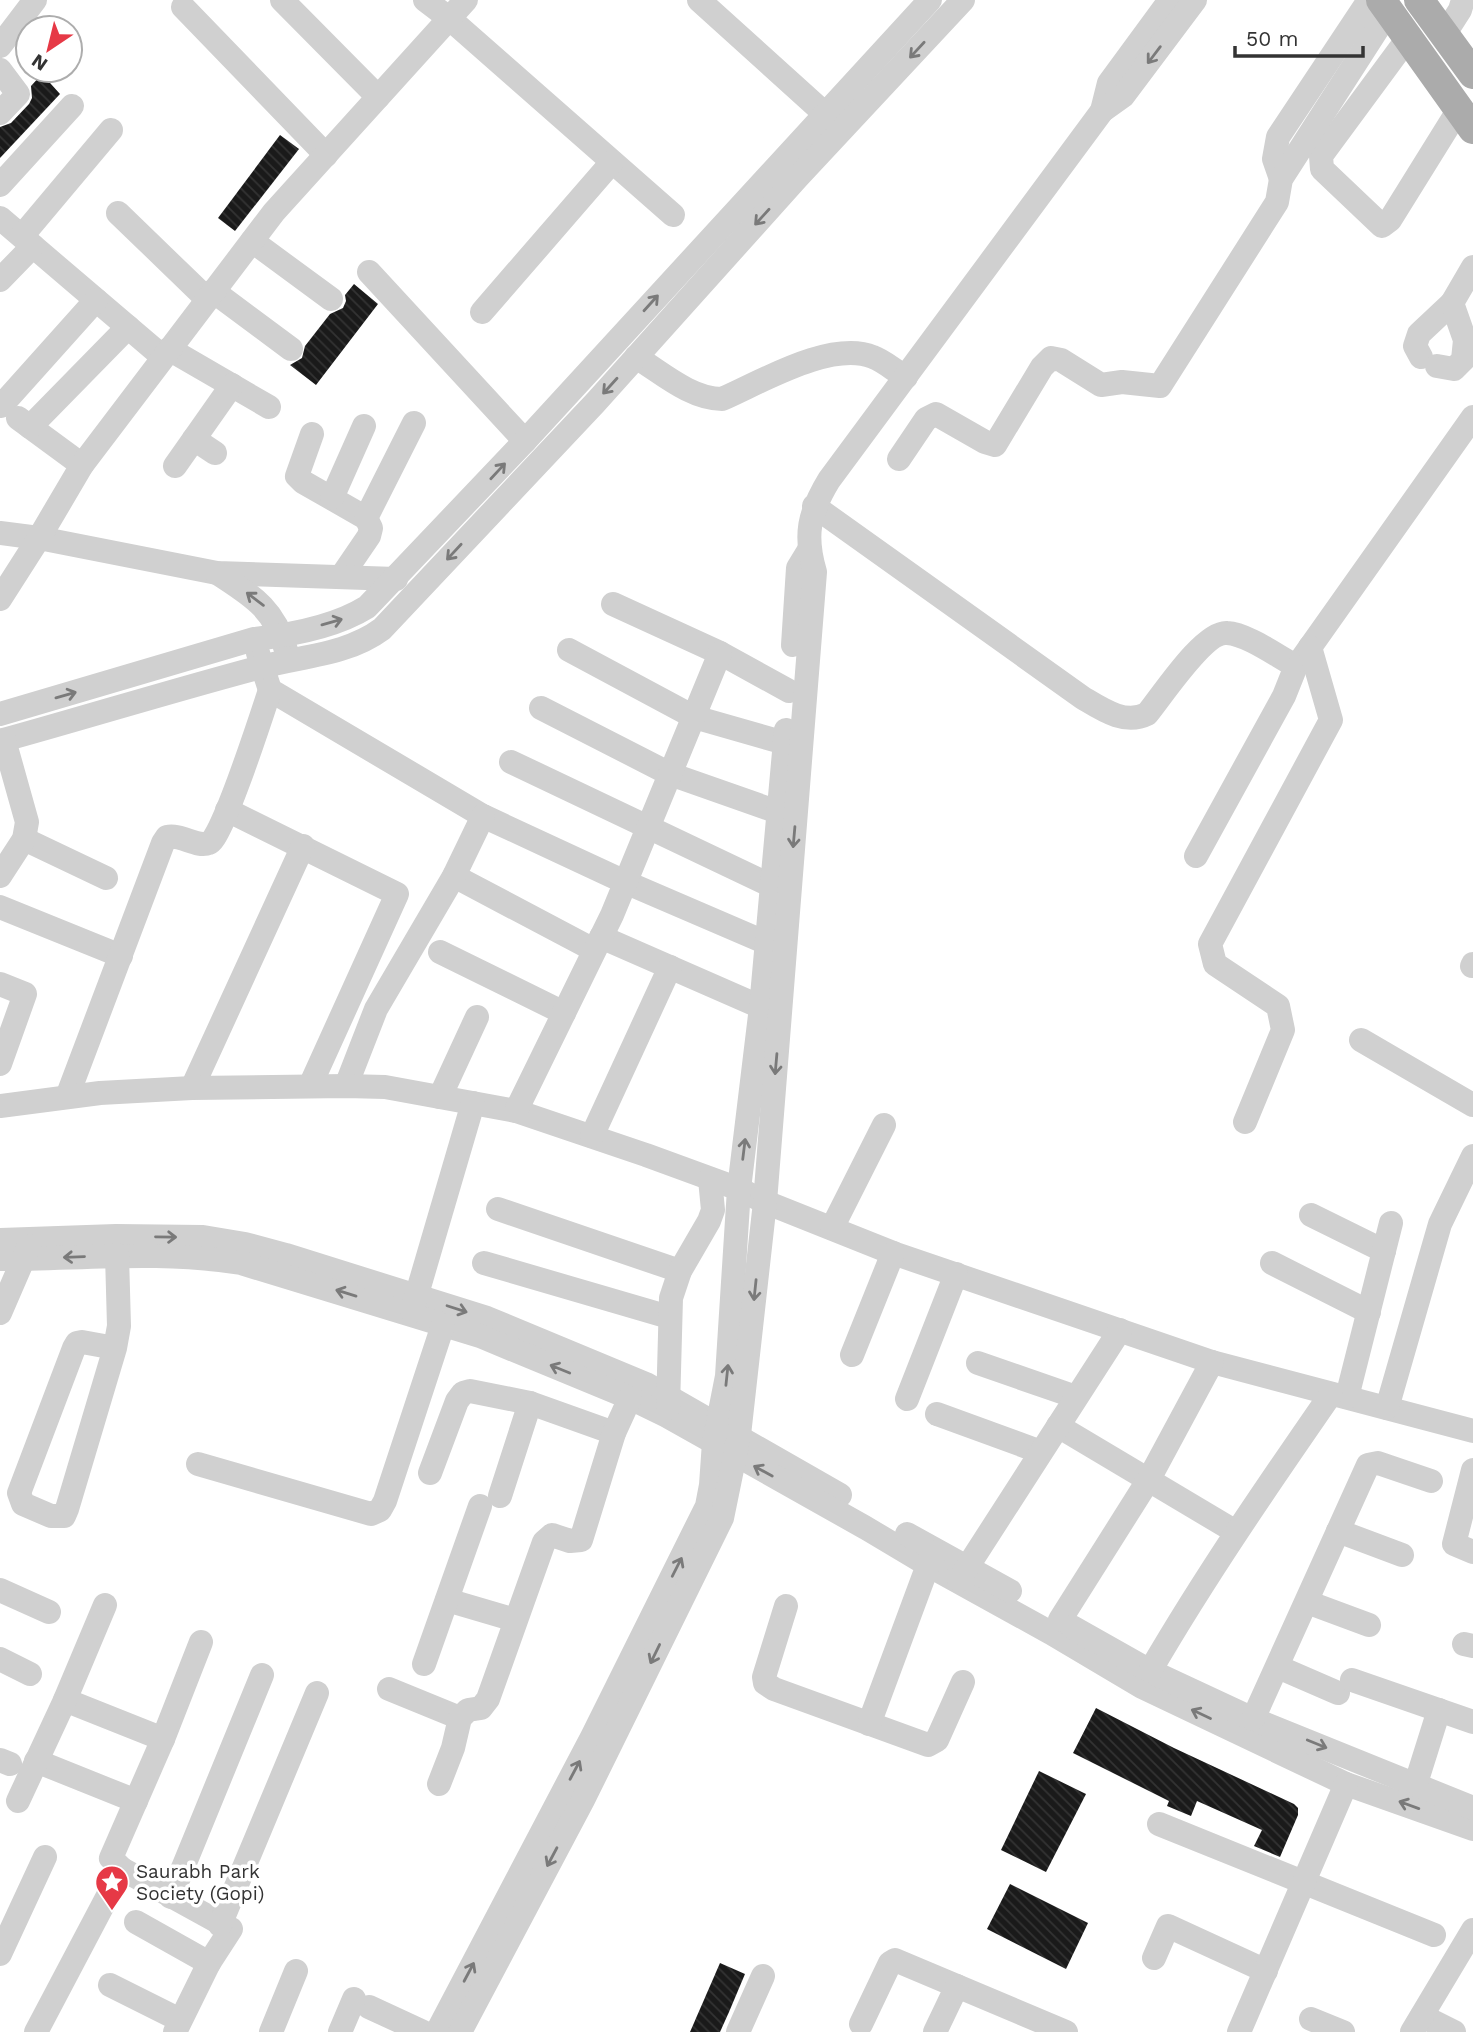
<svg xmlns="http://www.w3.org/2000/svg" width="1473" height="2032" viewBox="0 0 1473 2032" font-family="'Work Sans',sans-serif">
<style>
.building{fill:url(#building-back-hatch)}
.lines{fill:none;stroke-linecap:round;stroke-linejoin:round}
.minor{stroke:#d0d0d0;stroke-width:24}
.major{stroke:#ababab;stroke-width:30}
.oneway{stroke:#7a7a7a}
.labels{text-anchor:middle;stroke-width:7;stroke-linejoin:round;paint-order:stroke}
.poi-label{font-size:19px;fill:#333;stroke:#fff;text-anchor:start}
</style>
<defs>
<pattern id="building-back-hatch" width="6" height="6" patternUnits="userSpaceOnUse" patternTransform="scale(1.75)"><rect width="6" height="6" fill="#1a1a1a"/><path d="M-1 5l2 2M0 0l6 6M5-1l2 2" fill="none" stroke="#333"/></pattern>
</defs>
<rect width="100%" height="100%" fill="#fff"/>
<!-- building -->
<g class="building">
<polygon points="42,74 60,94 0,158 0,127 11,123 29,104 32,98 31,86"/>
<polygon points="280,135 299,149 235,231 218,218"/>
<polygon points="354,284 378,304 316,385 290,365 302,358 305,346 330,314 343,308 346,301 345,295"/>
<polygon points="1096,1708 1174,1748 1294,1804 1298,1808 1298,1815 1280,1857 1254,1846 1262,1830 1197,1801 1191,1816 1167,1806 1169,1801 1073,1753"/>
<polygon points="1039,1771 1086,1794 1046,1872 1001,1850"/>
<polygon points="1010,1884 1088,1923 1066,1969 987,1929"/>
<polygon points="720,1963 745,1974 729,2012 720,2032 690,2032"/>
</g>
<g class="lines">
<!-- minor -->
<g class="minor">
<polyline points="282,0 378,97"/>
<polyline points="425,0 450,19 673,215"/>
<polyline points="699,0 824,113"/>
<polyline points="183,7 326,155"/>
<polyline points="1444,35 1460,10 1463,0"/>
<polyline points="1408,38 1321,156 1322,169 1382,226 1390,220 1459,109"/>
<polyline points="0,46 35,0"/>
<polyline points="0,70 18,94 0,113"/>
<polyline points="1102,111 1109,83 1170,0"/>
<polyline points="1281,179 1274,159 1278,137 1369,0"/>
<polyline points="0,185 72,106"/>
<polyline points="118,213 207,299"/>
<polyline points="0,218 163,357"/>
<polyline points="22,236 111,130"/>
<polyline points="252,241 331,299"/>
<polyline points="369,272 525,441"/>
<polyline points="0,280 33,246"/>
<polyline points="213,291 291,349"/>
<polyline points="482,312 612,162"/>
<polyline points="169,349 269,407"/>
<path d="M636,357C662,373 691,399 722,399C761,382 831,340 873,357C884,361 895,371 906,377"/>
<polyline points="1421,357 1415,346 1419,334 1452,303"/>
<polyline points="1437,366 1454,369 1463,360 1465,340 1452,303 1473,267"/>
<polyline points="1,406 96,300"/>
<polyline points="18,418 82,465"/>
<polyline points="30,427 128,327"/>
<polyline points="312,434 297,476 303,482 366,518 371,528 369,536 341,577"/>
<polyline points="194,439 215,453"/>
<polyline points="899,459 926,419 936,414 985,442 995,445 1042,367 1051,358 1061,360 1101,385 1122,382 1160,386 1277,202 1281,179 1389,11"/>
<polyline points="175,466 232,385"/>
<polyline points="332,498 364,426"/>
<path d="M814,506L1083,698C1103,710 1125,725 1147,714C1162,696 1204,631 1227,633C1247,634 1277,656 1296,666L1284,696L1196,856"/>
<polyline points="366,518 414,423"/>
<polyline points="0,533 39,538 217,573 396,579"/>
<path d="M217,573C252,596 274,608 286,650"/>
<polyline points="0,599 39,538 82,465 274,212 466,0"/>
<polyline points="613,604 720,653 789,691"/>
<polyline points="793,645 798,568 809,550"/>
<polyline points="569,650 694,717 785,743"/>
<polyline points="258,653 270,690 483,816 625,882 767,943"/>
<polyline points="1301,660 1473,417"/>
<polyline points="541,708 670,774 778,812"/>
<path d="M0,714L254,639C291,635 335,627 367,607L525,441L930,0"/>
<path d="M0,741C87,717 174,690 261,667C302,656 347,655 382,629L595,403L797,178L963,0"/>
<polyline points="511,762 772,886"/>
<polyline points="227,810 397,894 310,1086"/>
<polyline points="24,839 106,878"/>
<polyline points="0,876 24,839 27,822 4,740"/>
<polyline points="454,876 594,950"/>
<polyline points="0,907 121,956"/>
<polyline points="601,937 761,1007"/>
<polyline points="440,952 564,1013"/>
<polyline points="1472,966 1473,964"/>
<polyline points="0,984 25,994 0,1064"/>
<polyline points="1361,1040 1473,1105"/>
<polyline points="346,1086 376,1009 454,876 483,816"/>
<polyline points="192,1088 303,846"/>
<path d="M67,1097L163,843L167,837C181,834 197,848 209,843C222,839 263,711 270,690"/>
<polyline points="440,1097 477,1017"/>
<polyline points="0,1106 100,1093 192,1088 346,1086 385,1087 516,1111 646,1155 739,1189 765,1202 893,1253 1212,1362 1473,1431"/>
<polyline points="516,1111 612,915 720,653"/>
<polyline points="1245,1122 1283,1030 1278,1006 1215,964 1210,944 1331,720 1310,647"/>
<polyline points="592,1136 670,967"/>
<polyline points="498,1209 680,1271"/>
<polyline points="1311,1215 1384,1251"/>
<polyline points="832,1228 884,1125"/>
<polyline points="0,1240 116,1236 203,1237 245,1244 286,1255 487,1318 646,1384 840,1495"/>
<path d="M0,1259C81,1259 161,1250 241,1263L480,1336L630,1398L667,1416L866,1528L928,1565L1051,1633L1142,1687L1346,1784L1473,1829"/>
<polyline points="484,1263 669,1317"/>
<polyline points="1272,1263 1369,1312"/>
<polyline points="412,1311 473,1103"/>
<polyline points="0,1313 29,1246"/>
<polyline points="115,1348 82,1342 77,1343 74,1348 19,1493 23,1504 51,1516 64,1516 67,1509 115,1348 119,1326 117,1255"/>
<polyline points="852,1355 893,1253"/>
<polyline points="978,1363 1076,1397"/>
<polyline points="1347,1397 1391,1223"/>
<polyline points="907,1399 956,1274"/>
<polyline points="668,1408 671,1298 680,1271 709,1221 713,1210 710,1179"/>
<polyline points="1387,1408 1440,1224 1473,1156"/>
<polyline points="937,1414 1041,1452"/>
<polyline points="1058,1426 1236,1532"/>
<polyline points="198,1464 371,1514 380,1510 385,1501 443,1325"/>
<polyline points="1473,1470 1454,1544 1473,1552"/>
<polyline points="430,1473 457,1401 463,1393 470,1391 530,1403 614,1433"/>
<polyline points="500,1496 530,1403"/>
<polyline points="1338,1531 1402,1555"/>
<polyline points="907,1534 1010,1591"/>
<polyline points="959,1580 1120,1330"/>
<polyline points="0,1590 49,1612"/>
<polyline points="447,1600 515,1620"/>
<polyline points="1307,1602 1369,1625"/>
<polyline points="786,1606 764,1677 765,1683 774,1689 928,1745 937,1740 963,1682"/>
<polyline points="1060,1620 1149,1479 1212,1362"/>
<polyline points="1072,1627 1150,1671 1253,1719 1473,1808"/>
<polyline points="1464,1644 1473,1646"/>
<polyline points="0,1659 30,1674"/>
<polyline points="424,1664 480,1506"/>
<polyline points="1278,1667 1338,1693"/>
<path d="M1150,1671C1206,1575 1268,1485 1331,1394"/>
<polyline points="1352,1680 1473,1722"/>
<polyline points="389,1689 460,1718"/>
<polyline points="65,1700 163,1739"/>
<polyline points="1253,1719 1368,1465 1378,1463 1431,1481"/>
<polyline points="869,1724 928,1565 935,1552"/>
<polyline points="0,1760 10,1764"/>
<polyline points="36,1761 136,1801"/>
<polyline points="1416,1783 1439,1710"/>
<polyline points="439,1784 453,1748 460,1718 468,1710 481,1708 488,1699 544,1542 552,1535 570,1541 581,1540 614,1433 630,1398"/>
<polyline points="18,1801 65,1700 105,1605"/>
<polyline points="1159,1824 1434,1935"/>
<polyline points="122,1869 231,1929 209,1963 175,2032"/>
<polyline points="171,1897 262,1675"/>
<polyline points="136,1922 209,1963"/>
<polyline points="220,1925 317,1693"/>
<polyline points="0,1954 45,1857"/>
<polyline points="1154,1958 1168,1926 1266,1971"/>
<polyline points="110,1985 180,2020"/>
<polyline points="369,2007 423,2032"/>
<polyline points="1422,2016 1454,2032"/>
<polyline points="1311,2019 1343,2032"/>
<polyline points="861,2024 890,1963 895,1960 1066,2032"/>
<polyline points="36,2032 122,1869 111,1858 163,1739 201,1642"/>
<polyline points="271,2032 296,1971"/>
<polyline points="340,2032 354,1999"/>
<polyline points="437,2032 592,1737 707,1506 711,1485 714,1442 727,1376 739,1189 761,1007 786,730"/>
<path d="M460,2032L583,1800L722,1518L739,1435L765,1202L815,572C804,535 809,513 829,480L1102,111L1123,96L1195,0"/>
<polyline points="738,2032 763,1976"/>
<polyline points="935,2032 957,1986"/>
<polyline points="1239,2032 1346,1784"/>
<polyline points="1412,2032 1473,1930"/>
</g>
<!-- major -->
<g class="major">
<polyline points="1381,0 1473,129"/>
<polyline points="1419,0 1473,74"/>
</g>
</g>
<!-- one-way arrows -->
<defs><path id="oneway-shaft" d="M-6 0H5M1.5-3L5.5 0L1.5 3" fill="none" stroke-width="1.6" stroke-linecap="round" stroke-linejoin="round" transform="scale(1.75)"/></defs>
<g class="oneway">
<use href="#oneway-shaft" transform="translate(917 50) rotate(133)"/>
<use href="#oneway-shaft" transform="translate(1154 55) rotate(127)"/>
<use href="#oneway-shaft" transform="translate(762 217) rotate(132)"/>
<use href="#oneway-shaft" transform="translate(651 303) rotate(-48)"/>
<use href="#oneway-shaft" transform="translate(610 386) rotate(132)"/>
<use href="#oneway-shaft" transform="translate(498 471) rotate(-47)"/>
<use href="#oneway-shaft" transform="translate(454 552) rotate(133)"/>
<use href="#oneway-shaft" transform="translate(255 599) rotate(-143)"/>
<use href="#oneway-shaft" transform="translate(332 622) rotate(-16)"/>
<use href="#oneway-shaft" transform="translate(66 695) rotate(-16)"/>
<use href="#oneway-shaft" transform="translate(794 837) rotate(95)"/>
<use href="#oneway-shaft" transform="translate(776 1064) rotate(95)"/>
<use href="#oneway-shaft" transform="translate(744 1149) rotate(-83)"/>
<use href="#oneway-shaft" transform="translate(166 1237) rotate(1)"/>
<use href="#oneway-shaft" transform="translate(74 1257) rotate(178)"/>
<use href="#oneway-shaft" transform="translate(755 1290) rotate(96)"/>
<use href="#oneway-shaft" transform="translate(346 1293) rotate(-163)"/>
<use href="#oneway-shaft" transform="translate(457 1309) rotate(18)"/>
<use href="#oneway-shaft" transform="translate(560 1369) rotate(-158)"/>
<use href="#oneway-shaft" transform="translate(727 1375) rotate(-84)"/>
<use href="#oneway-shaft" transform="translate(763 1471) rotate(-151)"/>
<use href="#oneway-shaft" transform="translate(677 1567) rotate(-63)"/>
<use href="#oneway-shaft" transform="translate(655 1654) rotate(116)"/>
<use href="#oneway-shaft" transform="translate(1201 1714) rotate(-155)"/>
<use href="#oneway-shaft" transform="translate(1317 1744) rotate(22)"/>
<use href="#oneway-shaft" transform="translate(575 1770) rotate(-62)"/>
<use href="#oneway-shaft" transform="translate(1409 1805) rotate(-160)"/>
<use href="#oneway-shaft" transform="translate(552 1857) rotate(118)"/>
<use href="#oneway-shaft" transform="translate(469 1972) rotate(-62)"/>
</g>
<!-- icons -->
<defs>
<g id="sight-pin" transform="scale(1.75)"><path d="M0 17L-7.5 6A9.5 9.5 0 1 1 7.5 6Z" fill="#e63946" stroke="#fff"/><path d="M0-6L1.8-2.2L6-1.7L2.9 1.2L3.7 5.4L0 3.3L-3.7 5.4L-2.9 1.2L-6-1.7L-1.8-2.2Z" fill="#fff"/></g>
</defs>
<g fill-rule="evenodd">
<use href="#sight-pin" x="112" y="1882"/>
</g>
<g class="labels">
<!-- poi labels -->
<g class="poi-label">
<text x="136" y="1878">Saurabh Park<tspan x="136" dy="22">Society (Gopi)</tspan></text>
</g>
</g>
<!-- north arrow -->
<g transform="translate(49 49) rotate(215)"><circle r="33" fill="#ffffff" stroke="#adadad" stroke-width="2"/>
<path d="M0-5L12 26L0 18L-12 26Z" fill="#e63946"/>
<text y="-10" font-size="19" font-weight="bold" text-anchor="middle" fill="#333333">N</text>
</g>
<!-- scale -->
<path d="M1235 46v10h128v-10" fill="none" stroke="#333333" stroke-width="3.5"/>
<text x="1246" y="46" font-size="21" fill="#333333" stroke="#ffffff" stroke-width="5" paint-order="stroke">50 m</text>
</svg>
